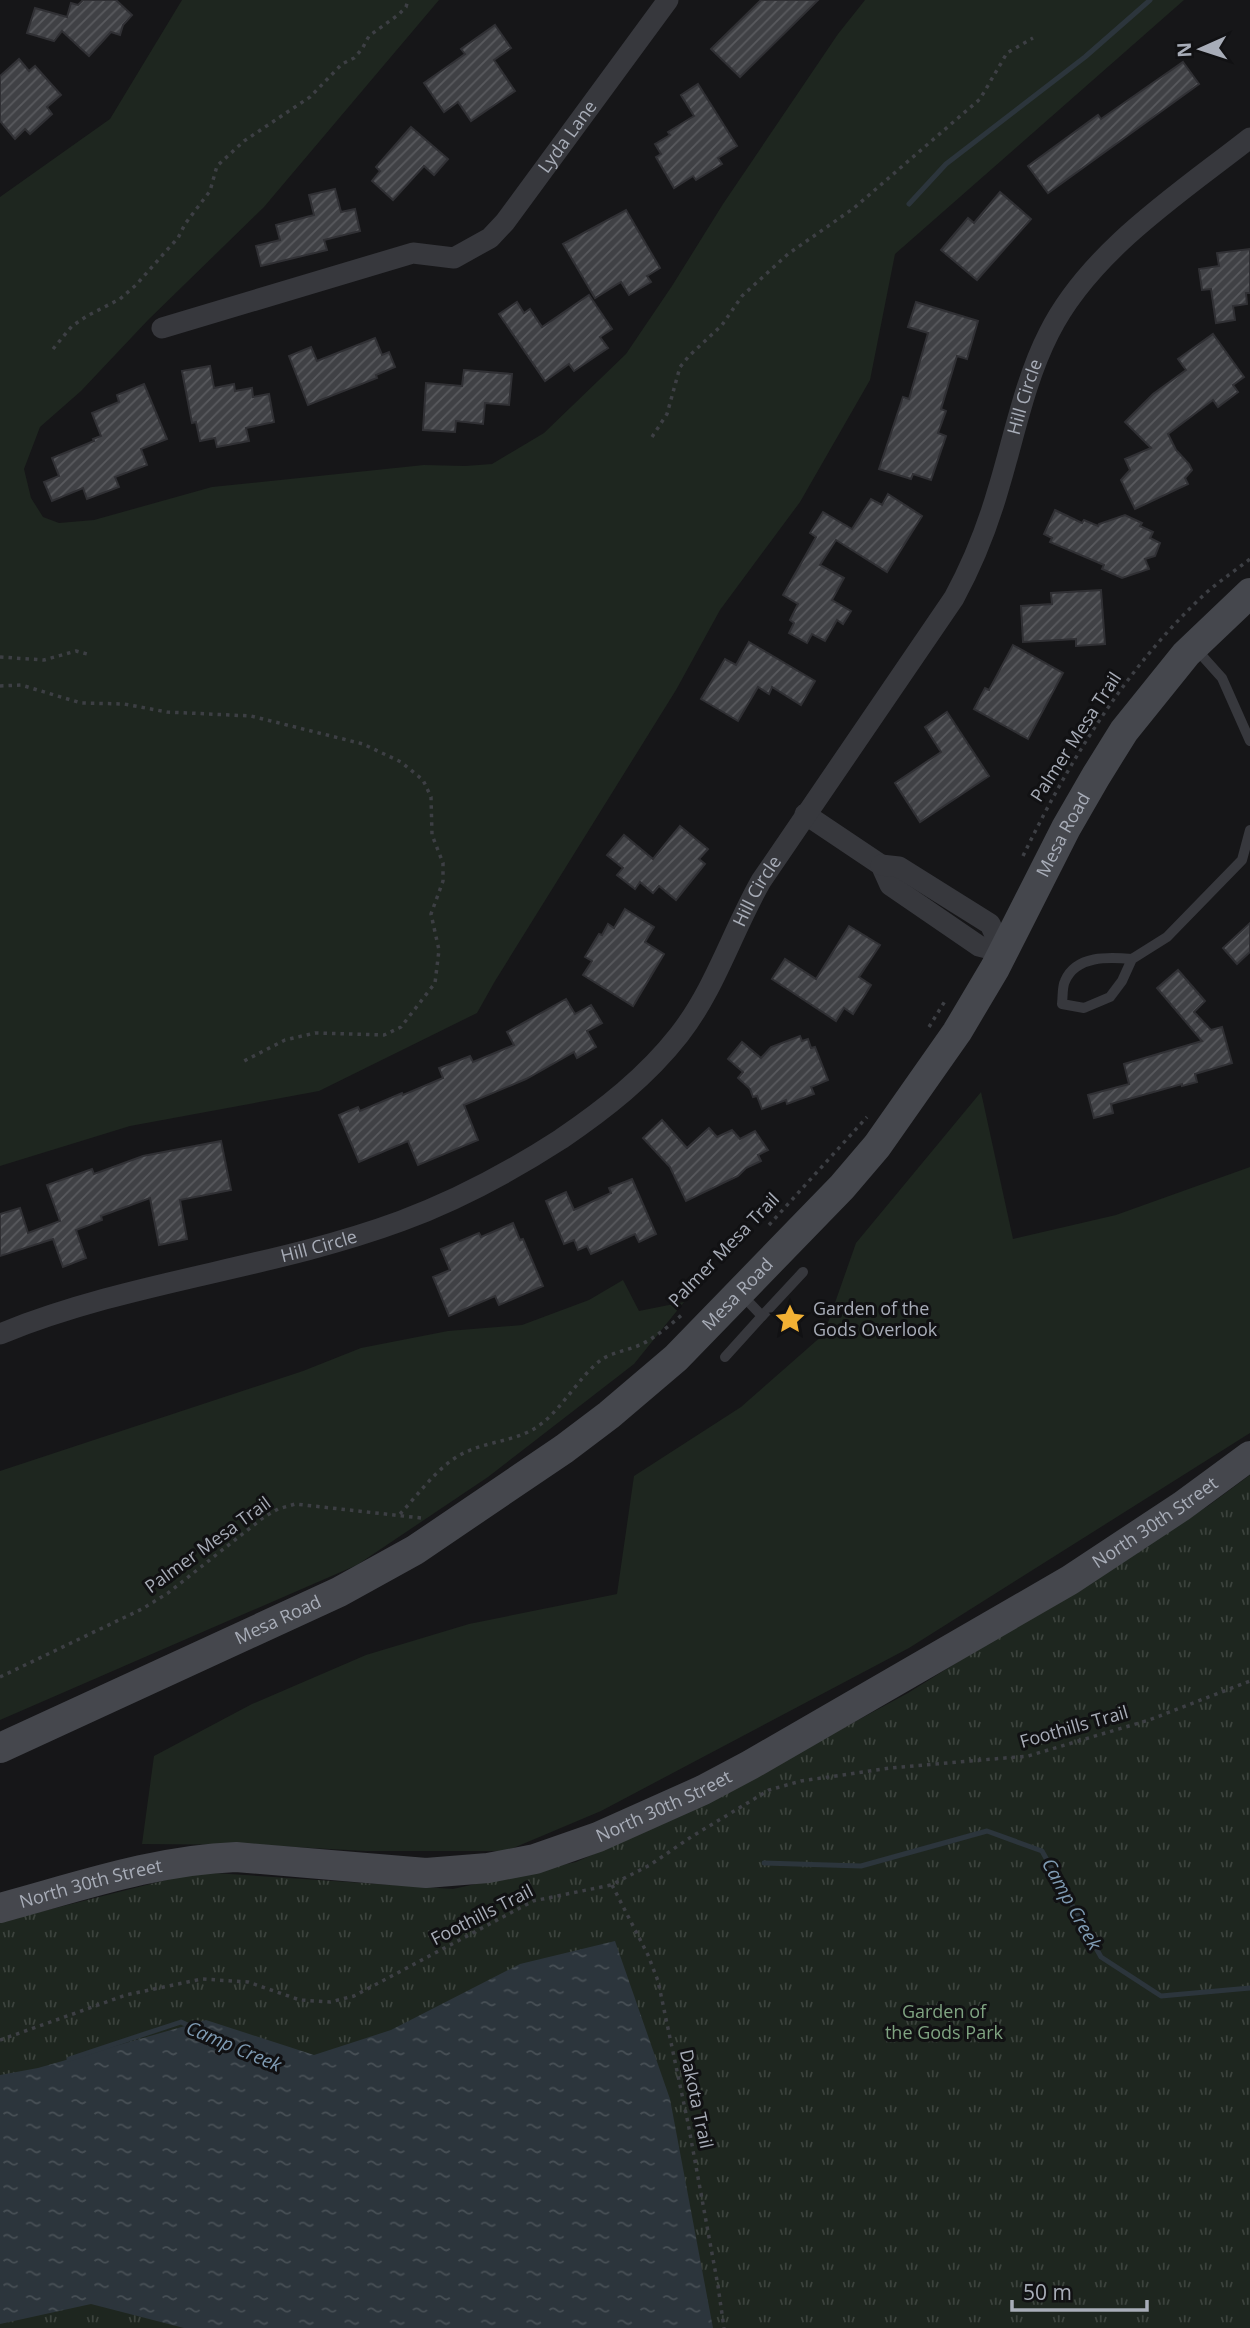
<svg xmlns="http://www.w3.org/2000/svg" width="1250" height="2328" viewBox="0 0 1250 2328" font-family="'Open Sans',sans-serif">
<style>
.grass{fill:#1e261f}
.park{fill:url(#park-tufts)}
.water{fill:url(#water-ripples)}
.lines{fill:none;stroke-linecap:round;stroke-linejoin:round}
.stream{stroke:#2c353c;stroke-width:5}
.building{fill:url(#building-hatch);stroke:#303034;stroke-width:2}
.path{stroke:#3d3f44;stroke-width:3.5;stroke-dasharray:3.5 5;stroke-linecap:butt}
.lane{stroke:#37383d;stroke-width:10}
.street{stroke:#37383d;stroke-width:21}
.secondary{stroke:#45474d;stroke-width:30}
.labels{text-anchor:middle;stroke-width:6;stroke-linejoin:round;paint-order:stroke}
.street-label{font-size:18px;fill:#a8adb8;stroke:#111113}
.poi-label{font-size:18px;fill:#a8adb8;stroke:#111113;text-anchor:start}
.park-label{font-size:18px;fill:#7fa381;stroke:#111113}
.water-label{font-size:19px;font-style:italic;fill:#7f9bb3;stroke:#111113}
</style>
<defs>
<pattern id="park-tufts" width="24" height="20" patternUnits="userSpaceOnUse" patternTransform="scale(1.75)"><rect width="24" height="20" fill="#1e261f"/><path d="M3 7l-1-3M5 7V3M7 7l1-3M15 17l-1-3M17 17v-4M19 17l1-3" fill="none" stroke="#3c433d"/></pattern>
<pattern id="water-ripples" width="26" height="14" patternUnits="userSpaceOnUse" patternTransform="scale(1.75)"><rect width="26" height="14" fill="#2c353c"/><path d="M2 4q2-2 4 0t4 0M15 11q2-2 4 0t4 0" fill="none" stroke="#485056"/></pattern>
<pattern id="building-hatch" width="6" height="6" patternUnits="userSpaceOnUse" patternTransform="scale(1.75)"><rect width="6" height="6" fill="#404145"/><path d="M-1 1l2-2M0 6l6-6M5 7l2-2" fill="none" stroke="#595a5e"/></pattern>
</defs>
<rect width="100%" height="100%" fill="#161618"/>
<!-- grass -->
<g class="grass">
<polygon points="182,0 439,0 264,207 148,320 81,391 40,427 24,469 31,498 43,517 59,523 94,520 212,487 424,465 465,466 492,464 544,433 626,354 672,286 723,204 838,34 865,0 1184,0 895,254 870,380 800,502 720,610 676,690 495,981 477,1013 319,1091 130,1126 0,1166 0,197 110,119"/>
<polygon points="981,1092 1013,1239 1116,1215 1250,1167 1250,1433 909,1648 601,1811 506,1851 365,1851 258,1845 142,1844 154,1756 252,1704 366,1655 469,1624 617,1594 634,1476 741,1407 824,1334 856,1243"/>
<polygon points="623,1280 639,1311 684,1302 634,1364 488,1477 357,1565 0,1720 0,1471 303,1371 361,1348 448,1331 522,1325 589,1300"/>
</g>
<!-- park -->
<polygon class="park" points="1250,1475 1250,2328 0,2328 0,1922 198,1872 453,1889 576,1862 681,1816 908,1693 1208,1506"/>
<!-- water -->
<polygon class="water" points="615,1941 670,2099 713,2328 184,2328 91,2304 0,2324 0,2075 38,2068 206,2020 314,2055 391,2030 520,1964"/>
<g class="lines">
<!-- stream -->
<g class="stream">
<polyline points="909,204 946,164 1085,57 1150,0"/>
<polyline points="764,1863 861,1866 987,1831 1042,1851 1101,1957 1161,1996 1250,1988"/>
<polyline points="69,2059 181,2022 192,2027"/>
</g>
</g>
<!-- building -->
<g class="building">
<polygon points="83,0 116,0 132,15 123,25 120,35 111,32 89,56 62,31 54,41 27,33 35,8 67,17 71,3 78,5"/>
<polygon points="761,0 818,0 740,77 711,49"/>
<polygon points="495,25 511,48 494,60 515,91 471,121 458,102 444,112 424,83 465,54 461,49"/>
<polygon points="19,59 29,71 35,66 61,95 47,107 52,114 30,134 25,129 15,139 0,121 0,76"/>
<polygon points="1183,62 1199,84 1048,193 1028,166 1098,115 1101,119"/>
<polygon points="698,84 737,146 718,158 722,164 696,180 693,176 674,188 656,157 661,154 655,144 670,135 668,132 694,116 681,95"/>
<polygon points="411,127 448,159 434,175 424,166 393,200 372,181 380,171 376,167"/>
<polygon points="335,189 341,212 355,209 360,231 324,240 327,250 261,266 256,246 280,240 276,225 314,215 309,195"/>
<polygon points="1000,192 1031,219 977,280 941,250 968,218 974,223"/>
<polygon points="626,210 660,268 647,276 651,282 629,295 621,282 595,298 563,244"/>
<polygon points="1250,249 1250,293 1246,293 1247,304 1233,306 1235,320 1216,323 1211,289 1202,290 1199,269 1219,266 1217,253"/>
<polygon points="589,295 612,329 600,337 608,348 574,371 569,364 545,381 499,314 517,302 524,313 530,309 542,327"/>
<polygon points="916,302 978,321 967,359 957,356 941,409 946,411 938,433 946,436 931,480 913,474 911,479 879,469 903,397 909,399 928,333 908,327"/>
<polygon points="1213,334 1244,377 1233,385 1238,392 1218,407 1213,400 1168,434 1176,450 1189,464 1192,470 1185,478 1188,484 1135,509 1121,480 1130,470 1125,459 1151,448 1125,422 1153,394 1186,370 1178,359"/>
<polygon points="375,338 382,355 389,352 395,367 376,375 377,378 308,405 289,356 311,347 317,361"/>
<polygon points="210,366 214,388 234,384 235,391 252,388 253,397 269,394 274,422 246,428 249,441 217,447 215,438 200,441 196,422 192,423 182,371"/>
<polygon points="464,370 512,374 509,405 485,403 483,424 456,421 455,432 423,430 426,383 462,386"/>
<polygon points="144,384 167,439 141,449 147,465 115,477 119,487 87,499 83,488 52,501 44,482 59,476 52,458 94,441 93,439 101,436 92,413 119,402 117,395"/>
<polygon points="888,494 922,516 887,572 836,540 820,565 844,578 832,600 851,611 843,624 837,620 825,641 812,634 807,643 789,633 794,623 790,620 798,604 783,595 816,537 810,533 823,512 852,529 871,499 882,505"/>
<polygon points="1055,510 1082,523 1084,520 1098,526 1099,524 1125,515 1142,523 1140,526 1153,532 1150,538 1160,543 1155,556 1145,559 1149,569 1122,578 1102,569 1104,565 1050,542 1052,538 1044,534"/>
<polygon points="1101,590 1105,644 1076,646 1076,639 1023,642 1021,606 1052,604 1051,593"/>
<polygon points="749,642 815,681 801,705 772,687 769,694 758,687 738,721 701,699 725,659 736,665"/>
<polygon points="1013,645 1063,673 1028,739 974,709 985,688 989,690"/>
<polygon points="947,712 989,776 920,822 895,783 941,752 925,727"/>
<polygon points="680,826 708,849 699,859 705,864 676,900 659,886 653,893 640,882 635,889 617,875 623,868 607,855 624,835 653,859"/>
<polygon points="625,909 654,927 645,942 664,954 633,1006 583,975 592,961 585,957 599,934 602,935 608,924 614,928"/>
<polygon points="1250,923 1250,952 1237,964 1223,948"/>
<polygon points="849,926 880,945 859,977 871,985 853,1014 844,1008 836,1021 772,979 785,959 816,979"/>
<polygon points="1178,970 1205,1001 1194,1012 1211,1030 1222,1027 1232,1063 1195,1074 1197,1082 1182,1086 1182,1084 1111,1104 1113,1113 1094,1118 1088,1095 1129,1084 1124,1064 1202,1041 1157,988"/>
<polygon points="566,999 575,1014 591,1005 602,1023 587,1031 596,1047 577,1058 574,1052 526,1079 464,1105 478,1140 418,1165 408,1141 359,1162 339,1115 358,1107 360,1111 402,1093 403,1095 443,1078 439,1068 470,1056 473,1062 514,1045 507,1032"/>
<polygon points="800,1036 802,1041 808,1039 811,1048 815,1047 828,1080 811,1087 814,1094 787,1104 786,1100 762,1109 757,1096 753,1097 750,1089 738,1078 743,1072 728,1059 742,1042 761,1058 771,1047"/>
<polygon points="662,1120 687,1148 709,1128 717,1137 732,1130 740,1139 755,1131 768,1150 758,1155 761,1161 746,1168 738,1176 686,1201 670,1167 643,1138"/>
<polygon points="221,1141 231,1190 180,1200 187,1239 159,1245 150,1198 101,1216 102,1220 76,1230 86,1258 63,1267 53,1239 0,1256 0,1214 20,1208 28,1233 60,1221 47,1185 92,1169 94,1174 143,1156"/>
<polygon points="632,1179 656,1234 639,1242 635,1234 591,1254 587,1246 578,1250 574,1240 564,1244 546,1201 566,1192 574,1210 611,1193 609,1188"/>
<polygon points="513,1223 520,1240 523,1239 543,1286 499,1305 495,1296 449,1316 433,1277 450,1270 441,1249 479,1233 481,1237"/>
</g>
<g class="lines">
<!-- path -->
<g class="path">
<polyline points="53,349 72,326 87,316 120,299 136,285 167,250 178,238 185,224 210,191 217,166 244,141 310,97 342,64 354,58 362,49 369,36 398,15 406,7 408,0"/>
<polyline points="652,437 667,414 680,367 689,356 722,325 742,296 788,254 854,208 980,99 1007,53 1033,38"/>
<polyline points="0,657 44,660 76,651 91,655"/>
<polyline points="0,686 21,685 81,703 124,704 167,712 251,716 363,744 401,762 423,780 431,797 432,835 443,863 443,881 431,914 439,950 435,983 401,1027 384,1035 315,1033 285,1040 244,1061"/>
<path d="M1023,856C1070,759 1128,665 1207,592C1221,580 1236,570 1250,559"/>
<polyline points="929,1027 945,1001"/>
<polyline points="769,1225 867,1117"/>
<path d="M400,1514C420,1493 439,1464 466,1452C487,1442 512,1441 532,1430C561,1414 579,1374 604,1358C615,1352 628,1350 640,1345C655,1338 670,1325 683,1314"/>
<polyline points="0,1677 142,1609 168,1593 264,1517 278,1509 295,1504 421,1518"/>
<polyline points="612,1885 648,1955 658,1981 688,2123 718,2286 724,2328"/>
<polyline points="0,2040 126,1995 202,1979 248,1982 300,2000 330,2002 354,1996 533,1901 611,1885 650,1865 691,1837 769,1790 801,1781 890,1768 1028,1756 1149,1720 1250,1681"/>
</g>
<!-- lane -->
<g class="lane">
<polyline points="1196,649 1222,678 1250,741"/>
<path d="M1132,959C1109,957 1076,955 1065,981C1062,987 1063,996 1062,1004L1084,1008L1110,997L1122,981L1132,959L1167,937L1242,860L1250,830"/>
<polyline points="762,1316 803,1272"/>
<polyline points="725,1357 762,1316 742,1295"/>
</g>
<!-- street -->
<g class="street">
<path id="s1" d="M162,328L413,253L454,258L490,238L505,222L668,0"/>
<polyline points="805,814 881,865 890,885 979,946 1003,952"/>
<polyline points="881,865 899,867 990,924 1003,952"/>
<path id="s2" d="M0,1334C129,1281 271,1269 401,1221C458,1200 510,1172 561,1139C605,1109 646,1077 679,1035C715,989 732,932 761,881L954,598C973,563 987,528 998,490C1014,438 1024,382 1049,333C1090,251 1180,193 1250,138"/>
</g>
<!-- secondary -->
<g class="secondary">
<path id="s3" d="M0,1748L339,1592L415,1550L564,1449L609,1415L676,1358L842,1187L877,1146L957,1032L995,968L1066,828L1096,776L1124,731L1186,654L1250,593"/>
<path id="s4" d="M0,1908C78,1887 155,1860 236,1857L426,1873L488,1868L535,1859L598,1837L703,1790L750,1765L1070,1580L1182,1506L1250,1456"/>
</g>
</g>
<!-- icons -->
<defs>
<g id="sight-bare" transform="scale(2.415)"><path d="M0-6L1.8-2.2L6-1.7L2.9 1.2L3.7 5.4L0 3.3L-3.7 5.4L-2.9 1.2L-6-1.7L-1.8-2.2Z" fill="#f2b134" stroke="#111113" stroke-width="2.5" paint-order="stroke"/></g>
</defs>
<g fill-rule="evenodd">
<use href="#sight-bare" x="790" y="1319"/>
</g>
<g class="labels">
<!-- street labels -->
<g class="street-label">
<text dy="6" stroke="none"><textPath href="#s1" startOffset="472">Lyda Lane</textPath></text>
<text dy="6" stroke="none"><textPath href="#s2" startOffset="1486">Hill Circle</textPath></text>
<text transform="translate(1076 737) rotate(-57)" y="6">Palmer Mesa Trail</text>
<text dy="6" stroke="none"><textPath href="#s3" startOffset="1440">Mesa Road</textPath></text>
<text dy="6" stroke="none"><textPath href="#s2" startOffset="919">Hill Circle</textPath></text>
<text dy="6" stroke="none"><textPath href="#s2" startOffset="331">Hill Circle</textPath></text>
<text transform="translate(724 1250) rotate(-46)" y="6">Palmer Mesa Trail</text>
<text dy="6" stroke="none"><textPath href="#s3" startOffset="873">Mesa Road</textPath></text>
<text dy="6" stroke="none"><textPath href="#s4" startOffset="1250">North 30th Street</textPath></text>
<text transform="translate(208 1545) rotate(-36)" y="6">Palmer Mesa Trail</text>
<text dy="6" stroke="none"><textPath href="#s3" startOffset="306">Mesa Road</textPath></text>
<text transform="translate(1074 1727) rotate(-16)" y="6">Foothills Trail</text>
<text dy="6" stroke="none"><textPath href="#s4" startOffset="682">North 30th Street</textPath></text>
<text dy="6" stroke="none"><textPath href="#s4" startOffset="94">North 30th Street</textPath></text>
<text transform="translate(482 1915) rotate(-27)" y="6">Foothills Trail</text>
<text transform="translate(696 2099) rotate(78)" y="6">Dakota Trail</text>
</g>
<!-- poi labels -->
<g class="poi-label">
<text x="813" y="1315">Garden of the<tspan x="813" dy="21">Gods Overlook</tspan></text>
</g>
<!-- park labels -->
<g class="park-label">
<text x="944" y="2018">Garden of<tspan x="944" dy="21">the Gods Park</tspan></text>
</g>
<!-- water labels -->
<g class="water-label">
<text transform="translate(1072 1904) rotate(61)" y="7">Camp Creek</text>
<text transform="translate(234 2046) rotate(23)" y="7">Camp Creek</text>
</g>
</g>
<!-- north arrow -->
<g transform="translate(1201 49) rotate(267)" stroke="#111113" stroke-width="5" paint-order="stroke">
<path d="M0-5L12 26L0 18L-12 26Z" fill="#a8adb8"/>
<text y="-10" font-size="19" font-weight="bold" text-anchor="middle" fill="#a8adb8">N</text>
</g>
<!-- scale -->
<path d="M1012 2300v10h135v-10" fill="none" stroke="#a8adb8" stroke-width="3.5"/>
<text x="1023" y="2300" font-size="21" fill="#a8adb8" stroke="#111113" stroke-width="5" paint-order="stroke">50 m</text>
</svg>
